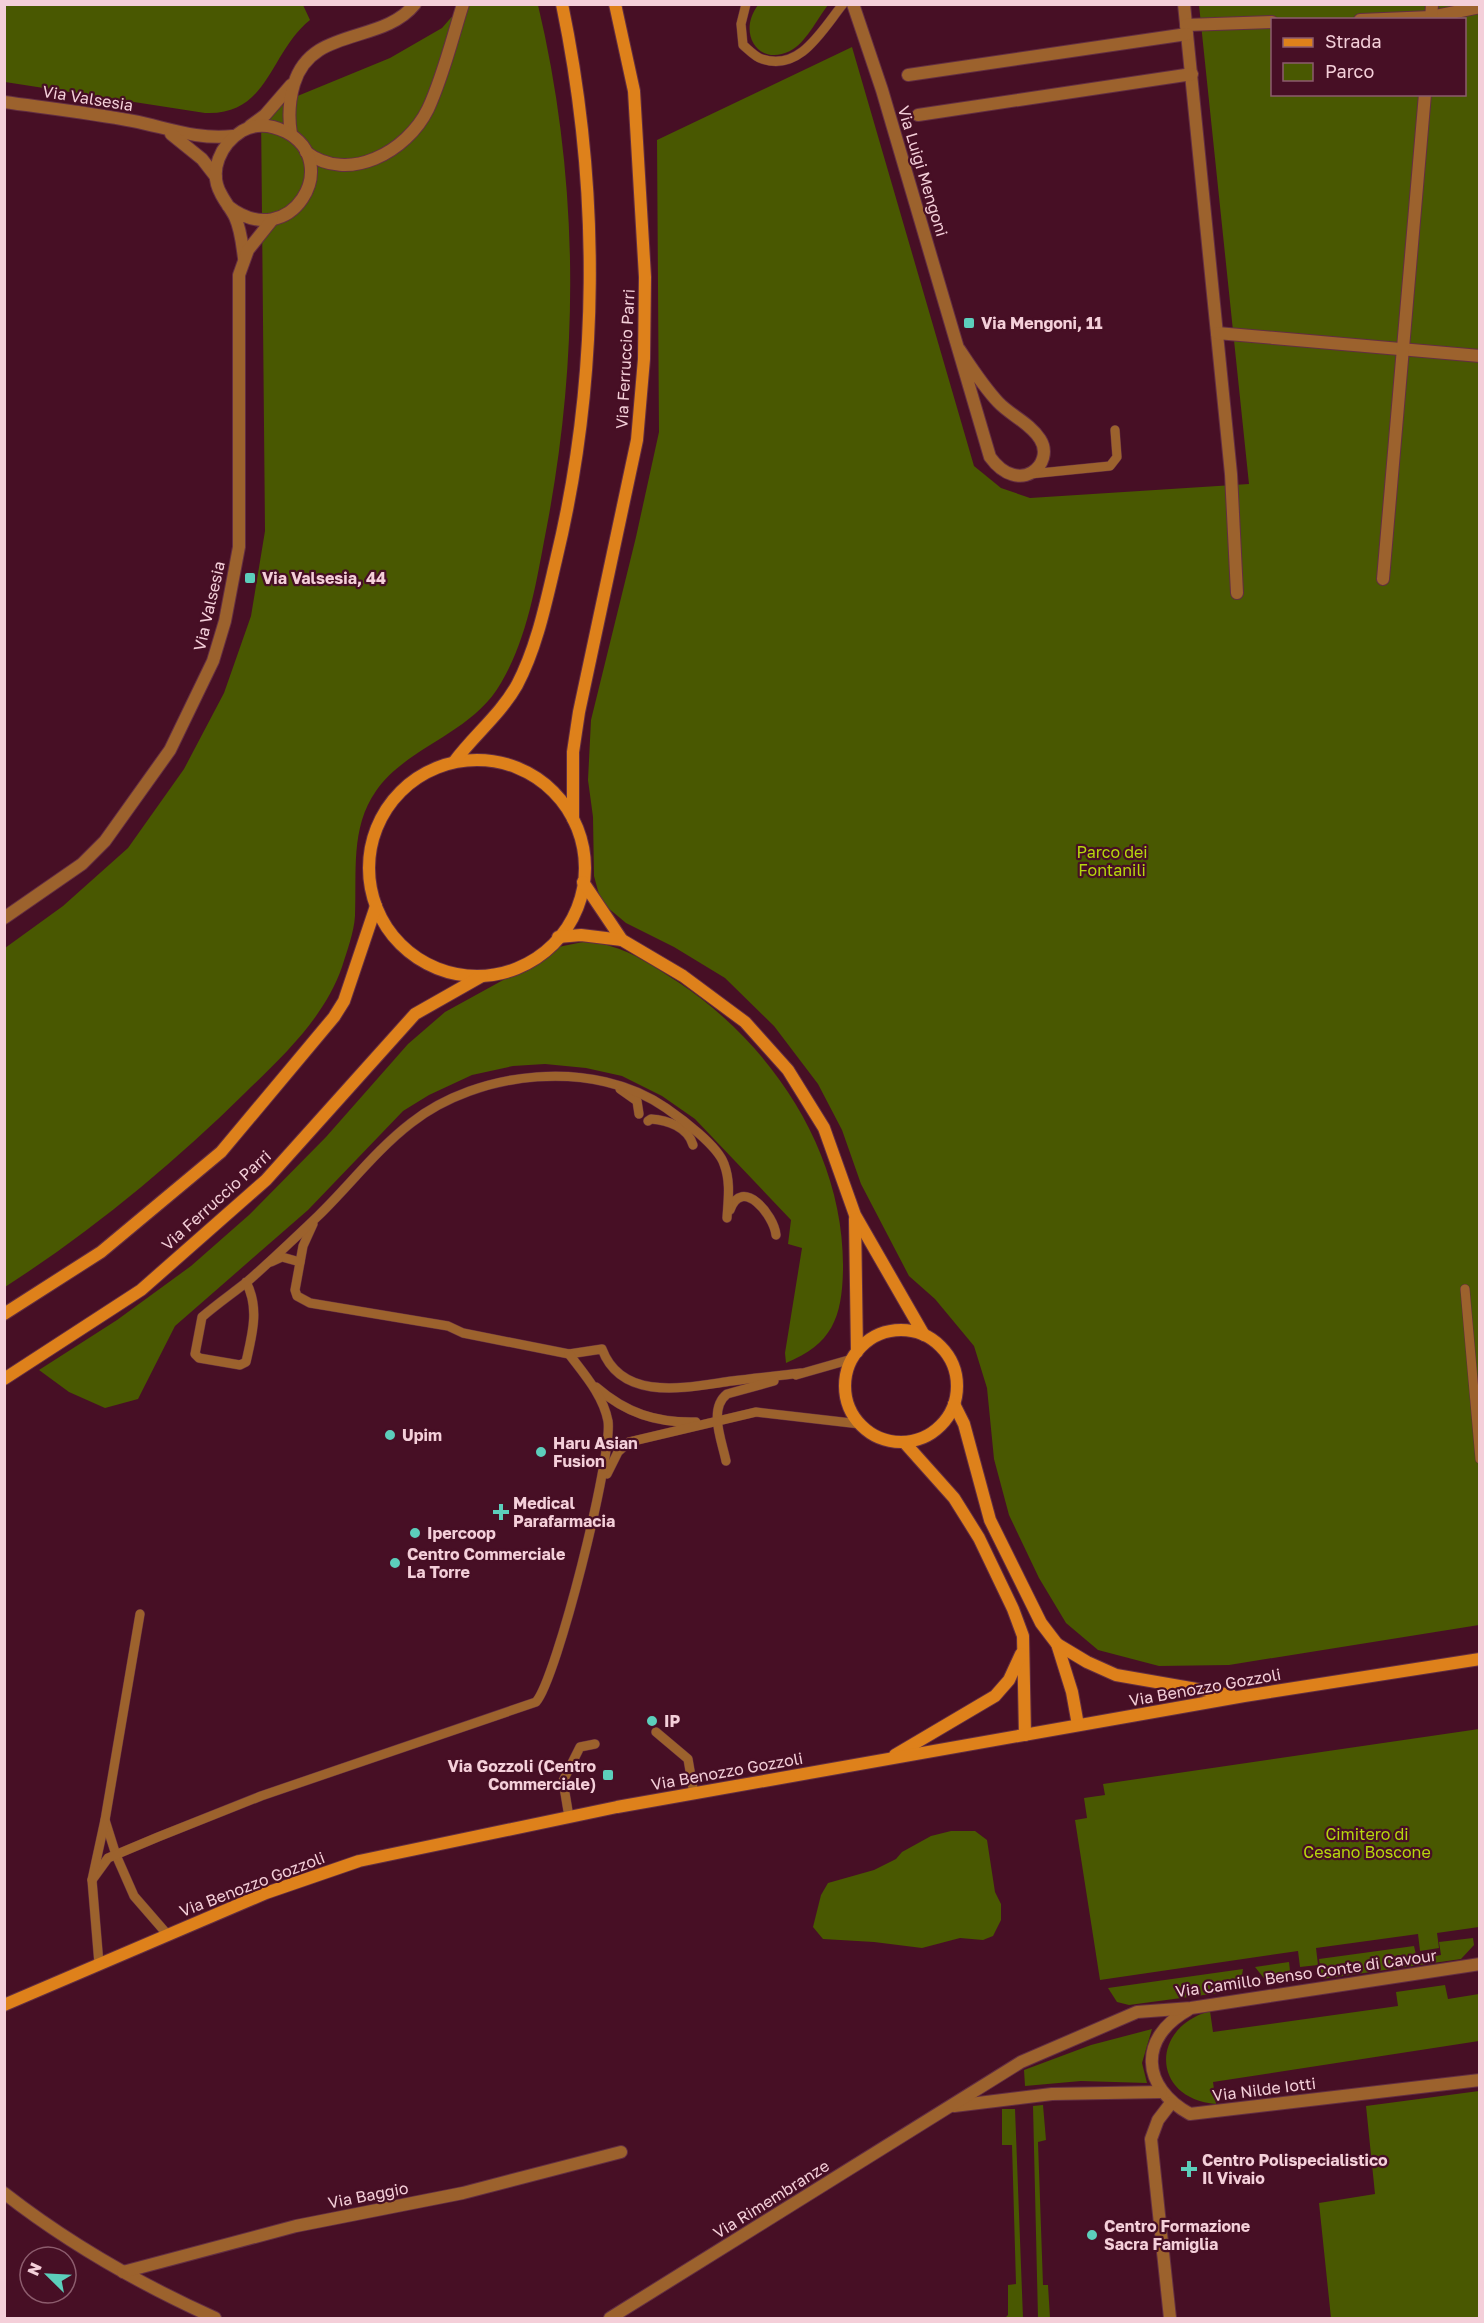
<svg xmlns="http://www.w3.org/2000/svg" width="1484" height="2323" viewBox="0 0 1484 2323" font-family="'Golos Text',sans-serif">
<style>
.green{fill:#495801;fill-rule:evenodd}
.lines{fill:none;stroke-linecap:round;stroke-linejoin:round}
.lane-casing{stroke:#632e42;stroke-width:10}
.street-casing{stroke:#632e42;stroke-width:14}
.secondary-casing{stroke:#632e42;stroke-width:14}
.lane{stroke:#9c622d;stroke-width:9}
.street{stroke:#9c622d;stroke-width:12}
.secondary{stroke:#de811b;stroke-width:12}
.poi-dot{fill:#5ccebb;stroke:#470f25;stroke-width:2}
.labels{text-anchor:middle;stroke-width:4.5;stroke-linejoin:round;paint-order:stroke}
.street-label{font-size:16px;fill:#f4cfd9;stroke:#470f25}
.poi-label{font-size:16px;font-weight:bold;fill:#f4cfd9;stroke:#470f25;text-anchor:start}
.park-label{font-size:16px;fill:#b6d70d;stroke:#470f25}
</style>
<rect width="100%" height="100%" fill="#470f25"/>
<!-- green -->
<g class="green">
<path d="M303,5L310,20C269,53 269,116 205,113L5,82V5Z"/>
<path d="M462,5H538C579,178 580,356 546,531C536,583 528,637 501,683C472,734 407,746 376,791C350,828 357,873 355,916C354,932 347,951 342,967C324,1018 284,1055 246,1092C172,1165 92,1231 5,1287V948L63,906L128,848L184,769L224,693L251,616L265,531L261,111L390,58L442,28Z"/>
<path d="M758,5V4L828,5C817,19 806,43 790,51C758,67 737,33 758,5Z"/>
<path d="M1199,5H1479V1625L1229,1665L1159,1666L1098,1650L1066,1623L1039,1578L1009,1515L994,1459L987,1388L974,1346L935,1299L909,1276L861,1184L842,1130L818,1084L774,1026L725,978L674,947L626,923L601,902L594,876L593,817L588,780L591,720L636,537L659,432L657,140L852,47L974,466L1001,488L1030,498L1249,484ZM1272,20H1464V94H1272Z"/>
<path d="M583,942C592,943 602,943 610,946C633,952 658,969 678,982C773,1045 845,1154 843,1270C842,1318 832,1344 786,1363L785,1353L802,1248L788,1244L791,1220L695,1119L662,1096L622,1076L586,1068L545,1064L513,1066L472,1075L429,1095L403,1111L308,1210L175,1326L138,1399L105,1408L69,1392L39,1370L117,1320L191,1266L249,1215L326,1137L408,1044L445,1012L525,968L558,947Z"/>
<polygon points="1479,1729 1479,1927 1437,1933 1439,1948 1420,1951 1418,1934 1316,1948 1318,1965 1300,1967 1298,1951 1100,1980 1075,1820 1087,1818 1084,1798 1105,1795 1103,1784"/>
<polygon points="951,1831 975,1831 987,1840 995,1892 1001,1904 1001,1920 993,1936 983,1940 960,1938 922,1948 874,1942 823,1939 813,1927 821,1895 828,1883 874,1870 896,1859 902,1852 931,1836"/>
<polygon points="1473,1938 1474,1945 1461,1959 1322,1979 1319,1959 1414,1946 1417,1959 1441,1955 1439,1942"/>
<polygon points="1289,1962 1291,1980 1267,1982 1255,1967"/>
<polygon points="1243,1969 1241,1981 1226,1992 1129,2005 1117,2002 1108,1988"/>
<path d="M1445,1985L1448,1999L1479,1994V2041L1213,2082L1216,2104C1152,2099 1149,2028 1210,2011L1213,2032L1398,2006L1396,1992Z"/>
<polygon points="1152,2029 1142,2063 1147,2083 1081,2081 1025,2086 1024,2070 1091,2045"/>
<polygon points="1479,2091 1479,2318 1331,2318 1319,2203 1375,2194 1366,2106"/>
<polygon points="1043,2105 1046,2140 1038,2142 1043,2285 1048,2285 1050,2318 1038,2318 1033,2106"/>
<polygon points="1002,2109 1015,2109 1023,2318 1005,2318 1008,2315 1008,2285 1016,2284 1012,2145 1002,2145"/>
</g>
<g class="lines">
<!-- lane casing -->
<g class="lane-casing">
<g id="lane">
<path d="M746,4L741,24L743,45C748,49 755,57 762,59C800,72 822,30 843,4"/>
<polyline points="1030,474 1110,466 1117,457 1115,430"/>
<polyline points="620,1089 637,1101 639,1114"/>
<path d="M648,1121L651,1119C667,1120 688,1127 693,1145"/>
<path d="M730,1210C742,1176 774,1215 776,1235"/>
<path d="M313,1224L303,1246L295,1290L297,1296L310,1303L448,1326L463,1333L569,1354L602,1349C622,1403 688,1387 732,1381C755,1378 778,1376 801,1373"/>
<polyline points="271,1262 282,1257 300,1262"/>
<path d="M246,1282C260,1308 252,1335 246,1362L240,1365L199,1358L195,1354L202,1317C217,1304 233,1293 248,1281C272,1260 295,1238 318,1216C349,1186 376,1150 411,1123C478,1070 595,1058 666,1108C682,1119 718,1146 724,1164C731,1182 728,1200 727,1218"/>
<polyline points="1465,1289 1480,1459"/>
<polyline points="796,1375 852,1359"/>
<path d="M596,1387C626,1413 656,1423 696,1422"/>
<path d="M726,1461C722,1441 708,1409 727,1394L774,1381"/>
<polyline points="607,1474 618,1452 629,1442 756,1412 860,1424"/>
<polyline points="656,1732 688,1759 694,1794"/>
<polyline points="569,1817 563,1781 580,1747 595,1744"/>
<polyline points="105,1820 116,1855 134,1896 167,1934"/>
<path d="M92,1880L108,1858L158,1837L261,1796L536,1702C557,1678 613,1455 608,1421C603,1395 584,1374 569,1354"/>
<polyline points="99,1964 92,1880 105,1820 140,1614"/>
</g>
</g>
<!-- street casing -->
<g class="street-casing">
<g id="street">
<path d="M853,4L882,90L990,457C1019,497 1056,464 1040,439C1030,423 1010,415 998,402C983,386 971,367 959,349"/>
<polyline points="1184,4 1231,474 1237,593"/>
<polyline points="1360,20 1431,17 1480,7"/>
<polyline points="1431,20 1432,4"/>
<polyline points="1186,25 1272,22"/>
<polyline points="908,75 1187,34"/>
<path d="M4,102C47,108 91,113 133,121C168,128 197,140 233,136"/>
<polyline points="918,115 1192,74"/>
<polyline points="250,126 265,115 291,85"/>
<polyline points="171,134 202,159 216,177"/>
<path d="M291,134C288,116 289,101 294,84C311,26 382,45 415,4"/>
<path d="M306,152C348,184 407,152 428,109C443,77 452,39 463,4"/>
<path d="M228,206C291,255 344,162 286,132C272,125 256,123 242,131C221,144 208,171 221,194C225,202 231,209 235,217C241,230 242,244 244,258"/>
<polyline points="1217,333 1480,356"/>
<polyline points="1383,579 1425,94"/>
<polyline points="4,918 82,864 105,841 170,750 213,661 225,621 239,547 239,275 248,250 272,220"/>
<path d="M1188,2010C1138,2038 1141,2087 1190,2114L1480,2080"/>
<polyline points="954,2106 1052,2094 1161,2092"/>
<path d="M4,2193C68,2243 142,2285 215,2318"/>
<polyline points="123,2272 296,2226 463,2193 621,2152"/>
<polyline points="610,2318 1021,2062 1137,2012 1191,2008 1480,1964"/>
<polyline points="1170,2318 1151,2139 1158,2120 1171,2103"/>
</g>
</g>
<!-- secondary casing -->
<g class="secondary-casing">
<g id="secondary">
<circle cx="477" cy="868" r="108"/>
<path d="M454,762C474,735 500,715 517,685C537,647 546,602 556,560C600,378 600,187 562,4"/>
<polyline points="573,819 573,752 579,712 637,440 644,359 645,277 634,91 615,4"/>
<polyline points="583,882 622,940 683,976 745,1022 788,1070 824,1128 855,1215 924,1335"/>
<polyline points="558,937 581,935 622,940"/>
<polyline points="855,1219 857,1352"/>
<polyline points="4,1314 101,1252 221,1152 334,1017 344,1001 376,906"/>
<circle cx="901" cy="1386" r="56"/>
<polyline points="4,1379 141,1290 266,1180 415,1014 482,976"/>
<polyline points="954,1404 964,1424 990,1520 1041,1623 1057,1644 1072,1692 1078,1725"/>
<polyline points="904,1442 954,1498 979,1538 1013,1609 1023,1636 1025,1735"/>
<polyline points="1057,1644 1087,1662 1116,1675 1231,1695"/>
<polyline points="895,1755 995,1696 1009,1680 1021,1654"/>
<polyline points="4,2005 266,1893 359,1861 617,1807 1244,1696 1480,1659"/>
</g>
</g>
<!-- lane -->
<use href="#lane" class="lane"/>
<!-- street -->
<use href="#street" class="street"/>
<!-- secondary -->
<use href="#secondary" class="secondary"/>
</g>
<!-- markers -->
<g class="poi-dot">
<rect x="963" y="317" width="12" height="12" rx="3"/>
<rect x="244" y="572" width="12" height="12" rx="3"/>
<circle cx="390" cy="1435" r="6"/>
<circle cx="541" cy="1452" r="6"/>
<path d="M498 1503h6v6h6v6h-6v6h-6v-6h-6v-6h6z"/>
<circle cx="415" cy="1533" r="6"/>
<circle cx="395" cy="1563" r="6"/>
<circle cx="652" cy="1721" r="6"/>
<rect x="602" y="1769" width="12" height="12" rx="3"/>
<path d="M1186 2160h6v6h6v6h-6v6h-6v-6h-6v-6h6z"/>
<circle cx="1092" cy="2235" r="6"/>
</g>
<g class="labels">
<!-- street labels -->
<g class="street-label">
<text transform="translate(88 98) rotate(9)" y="6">Via Valsesia</text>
<text transform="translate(923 171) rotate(73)" y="6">Via Luigi Mengoni</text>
<text transform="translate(625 359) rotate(-87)" y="6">Via Ferruccio Parri</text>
<text transform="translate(209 606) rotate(-77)" y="6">Via Valsesia</text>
<text transform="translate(216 1200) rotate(-42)" y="6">Via Ferruccio Parri</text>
<text transform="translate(1205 1687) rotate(-10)" y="6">Via Benozzo Gozzoli</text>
<text transform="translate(727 1771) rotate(-10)" y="6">Via Benozzo Gozzoli</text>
<text transform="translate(252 1884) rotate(-21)" y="6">Via Benozzo Gozzoli</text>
<text transform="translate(1306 1973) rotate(-8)" y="6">Via Camillo Benso Conte di Cavour</text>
<text transform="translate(1264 2089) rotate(-7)" y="6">Via Nilde Iotti</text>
<text transform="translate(368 2195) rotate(-11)" y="6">Via Baggio</text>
<text transform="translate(771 2199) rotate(-32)" y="6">Via Rimembranze</text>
</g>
<!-- poi labels -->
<g class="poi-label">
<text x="981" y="329">Via Mengoni, 11</text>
<text x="262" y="584">Via Valsesia, 44</text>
<text x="402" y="1441">Upim</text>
<text x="553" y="1449">Haru Asian<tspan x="553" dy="18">Fusion</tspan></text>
<text x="513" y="1509">Medical<tspan x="513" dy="18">Parafarmacia</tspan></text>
<text x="427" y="1539">Ipercoop</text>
<text x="407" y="1560">Centro Commerciale<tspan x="407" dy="18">La Torre</tspan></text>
<text x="664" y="1727">IP</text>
<text x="596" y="1772" text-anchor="end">Via Gozzoli (Centro<tspan x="596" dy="18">Commerciale)</tspan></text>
<text x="1202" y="2166">Centro Polispecialistico<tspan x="1202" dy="18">Il Vivaio</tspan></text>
<text x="1104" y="2232">Centro Formazione<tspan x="1104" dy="18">Sacra Famiglia</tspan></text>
</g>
<!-- park labels -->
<g class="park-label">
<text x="1112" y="858">Parco dei<tspan x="1112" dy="18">Fontanili</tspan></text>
<text x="1367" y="1840">Cimitero di<tspan x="1367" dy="18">Cesano Boscone</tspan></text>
</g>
</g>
<!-- border -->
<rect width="1484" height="2323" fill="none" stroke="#f4cfd9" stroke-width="12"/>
<!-- legend -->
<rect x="1271" y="18" width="195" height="78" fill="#470f25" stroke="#8c5c6d" stroke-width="1.5"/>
<rect x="1283" y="38" width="30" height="9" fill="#de811b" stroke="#8c5c6d" stroke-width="1.5"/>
<text x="1325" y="48" font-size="18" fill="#f4cfd9">Strada</text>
<rect x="1283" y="63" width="30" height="18" fill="#495801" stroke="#8c5c6d" stroke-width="1.5"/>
<text x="1325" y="78" font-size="18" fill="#f4cfd9">Parco</text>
<!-- north arrow -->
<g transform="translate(48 2275) rotate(294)"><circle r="28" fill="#470f25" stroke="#8c5c6d" stroke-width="1.5"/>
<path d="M0-4.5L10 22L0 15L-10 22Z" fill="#5ccebb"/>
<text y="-9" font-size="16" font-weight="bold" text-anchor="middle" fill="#f4cfd9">N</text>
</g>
</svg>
